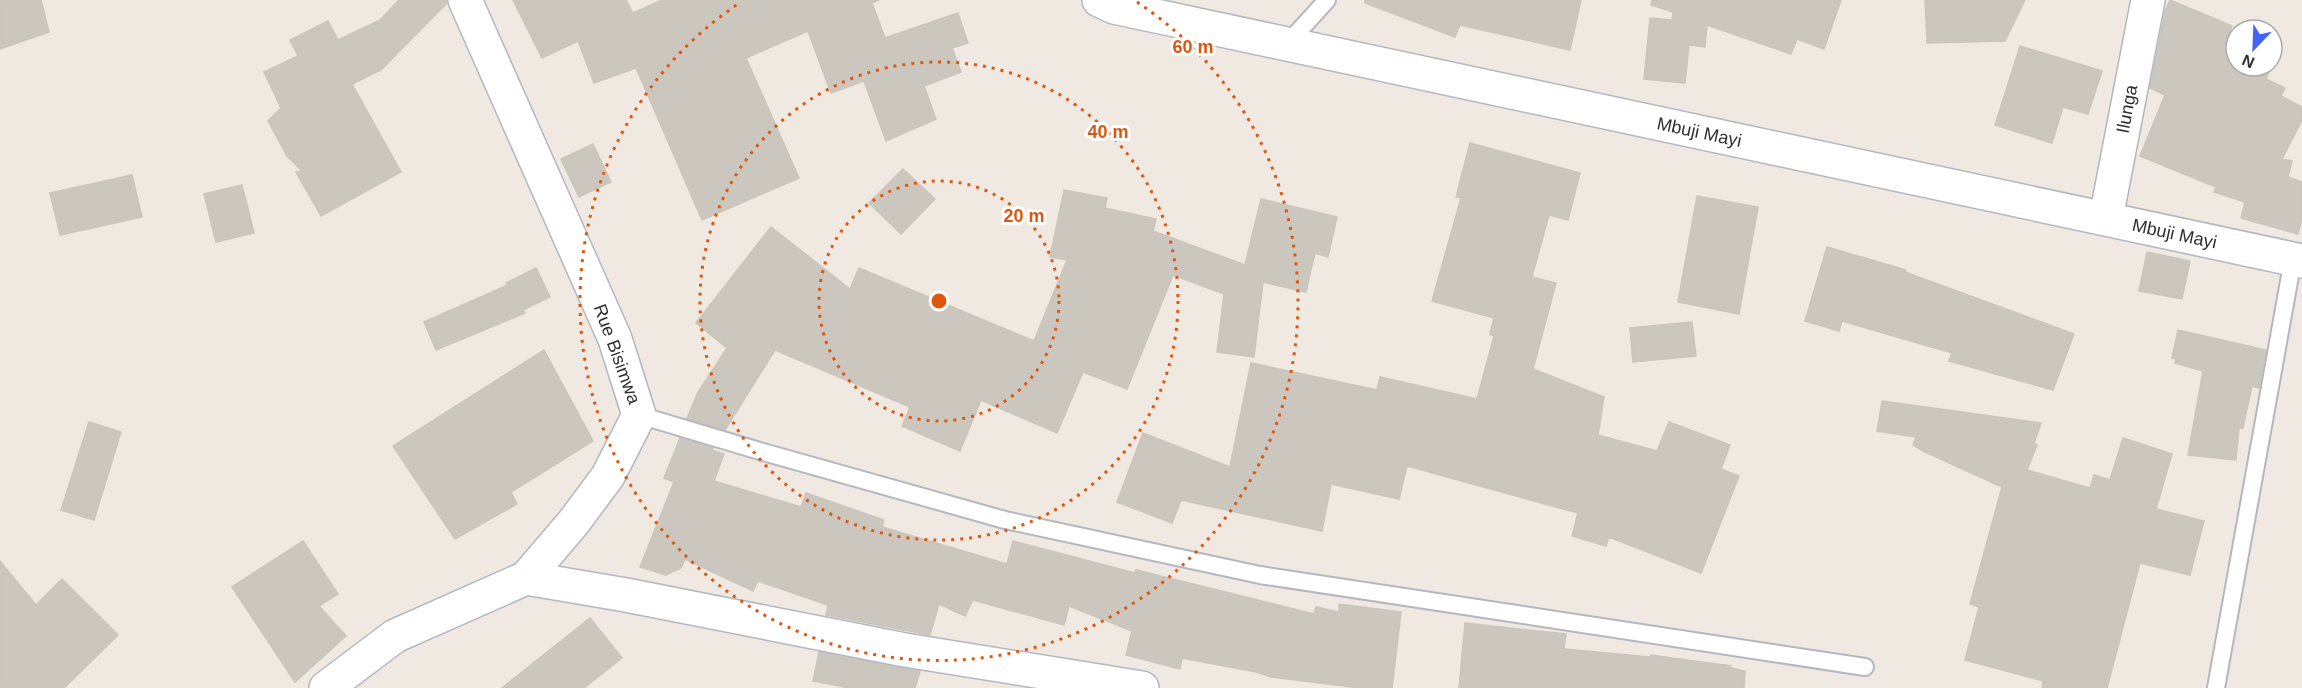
<svg xmlns="http://www.w3.org/2000/svg" width="2302" height="688" viewBox="0 0 2302 688" font-family="Arial,sans-serif">
<style>
.building{fill:#cbc7bf;stroke:#cbc5ba;stroke-width:1.5}
.lines{fill:none;stroke-linecap:round;stroke-linejoin:round}
.lane-casing{stroke:#b4b7c1;stroke-width:20}
.street-casing{stroke:#b4b7c1;stroke-width:36}
.lane{stroke:#fff;stroke-width:16}
.street{stroke:#fff;stroke-width:33}
.ring{fill:none;stroke:#df570e;stroke-width:3;stroke-dasharray:3 6}
.labels{text-anchor:middle;stroke-width:6;stroke-linejoin:round;paint-order:stroke}
.street-label{font-size:18px;fill:#2e2e2e;stroke:#fff}
.centre{fill:#df570e;stroke:#fff;stroke-width:3}
.ring-label{font-size:18px;text-anchor:middle;font-weight:bold;fill:#df570e;stroke:#fff;stroke-width:6;stroke-linejoin:round;paint-order:stroke}
</style>
<rect width="100%" height="100%" fill="#efe9e1"/>
<!-- building -->
<g class="building">
<polygon points="0,0 41,0 49,32 0,49"/>
<polygon points="399,0 447,0 447,3 381,70 352,84 401,172 321,216 296,172 302,171 287,156 268,121 281,108 264,72 298,56 290,40 328,21 338,40 380,20"/>
<polygon points="513,0 626,0 633,13 662,0 879,0 872,3 885,38 958,13 968,43 952,48 961,72 924,86 936,119 886,141 864,81 831,93 808,31 746,58 799,178 702,220 636,68 594,83 578,41 542,58"/>
<polygon points="1365,0 1581,0 1570,50 1460,25 1455,37 1365,3"/>
<polygon points="1652,0 1841,0 1824,49 1797,39 1791,54 1707,25 1705,47 1689,45 1685,83 1644,79 1650,18 1672,20 1673,12 1651,5"/>
<polygon points="1925,0 2025,0 2005,41 1927,43"/>
<polygon points="2170,0 2232,26 2225,44 2236,49 2236,66 2272,66 2266,79 2285,88 2281,96 2302,107 2302,120 2282,159 2292,161 2288,177 2302,182 2302,218 2298,234 2241,218 2245,202 2214,192 2216,187 2140,156 2165,95 2150,88 2165,11"/>
<polygon points="2020,46 2102,71 2088,114 2063,107 2052,143 1995,125"/>
<polygon points="1470,143 1580,173 1568,220 1549,215 1532,277 1556,283 1533,369 1604,397 1598,435 1657,451 1669,422 1730,445 1721,469 1739,476 1701,573 1609,537 1606,546 1572,536 1578,513 1407,466 1399,499 1331,484 1322,531 1181,500 1172,523 1117,502 1143,433 1230,467 1251,363 1377,390 1380,377 1477,399 1494,336 1490,334 1494,318 1432,301 1461,198 1456,197"/>
<polygon points="593,144 611,182 579,197 561,159"/>
<polygon points="903,169 935,199 901,234 869,203"/>
<polygon points="132,175 142,217 60,235 50,193"/>
<polygon points="242,185 254,233 216,242 204,194"/>
<polygon points="1064,190 1107,198 1105,208 1156,219 1153,231 1245,265 1261,199 1337,217 1328,257 1315,253 1306,292 1263,282 1254,357 1217,352 1224,294 1173,275 1127,389 1083,372 1057,433 981,400 960,451 902,426 910,407 775,350 725,430 687,418 698,392 727,348 696,323 771,227 850,289 859,268 1034,341 1067,260 1050,257"/>
<polygon points="1697,196 1758,207 1739,314 1678,302"/>
<polygon points="1827,247 1906,270 1905,272 2074,334 2053,390 1949,361 1952,353 1842,321 1839,331 1805,321"/>
<polygon points="2147,252 2190,261 2182,299 2139,291"/>
<polygon points="536,268 550,297 523,310 525,313 436,350 424,322 508,285 506,283"/>
<polygon points="1692,322 1696,356 1633,362 1630,328"/>
<polygon points="2178,330 2266,350 2259,388 2252,386 2243,428 2239,428 2236,460 2188,455 2203,371 2175,363 2176,359 2172,358"/>
<polygon points="544,350 593,441 511,492 517,504 455,539 393,446"/>
<polygon points="1882,401 2041,423 2034,443 2037,445 2027,470 2090,488 2094,475 2110,480 2123,438 2172,454 2156,509 2204,521 2190,575 2140,563 2107,688 2042,688 2043,681 1965,660 1979,607 1970,604 2002,487 1923,451 1913,445 1916,437 1877,431"/>
<polygon points="89,422 121,432 94,520 61,510"/>
<polygon points="680,438 713,448 712,450 724,454 714,481 801,507 806,493 884,520 882,527 1007,564 1013,541 1135,573 1136,570 1314,614 1316,607 1339,612 1339,604 1401,612 1392,688 1360,688 1271,677 1256,672 1182,658 1180,669 1126,655 1132,631 1069,606 1064,625 973,600 965,616 939,604 930,635 826,615 828,605 758,581 753,591 685,559 681,568 666,575 640,567 674,482 664,478"/>
<polygon points="303,541 338,594 319,606 346,636 295,682 232,587"/>
<polygon points="0,561 36,605 62,579 118,635 64,688 0,688"/>
<polygon points="590,618 622,658 584,688 502,688"/>
<polygon points="1465,623 1566,634 1564,649 1650,657 1651,655 1731,666 1731,668 1745,671 1744,688 1459,688"/>
<polygon points="819,652 901,668 920,671 915,688 849,688 813,681"/>
</g>
<g class="lines">
<!-- lane casing -->
<g class="lane-casing">
<g id="lane">
<polyline points="1287,44 1327,0"/>
<polyline points="639,415 763,452 1005,520 1260,575 1865,667"/>
<polyline points="2216,688 2293,259"/>
</g>
</g>
<!-- street casing -->
<g class="street-casing">
<g id="street">
<path id="s1" d="M1099,0L1114,7L2302,261"/>
<path id="s2" d="M2106,218L2148,0"/>
<polyline points="526,578 626,595 905,650 1142,688"/>
<polyline points="326,688 395,636 526,578 573,523 608,476 639,415 615,339 465,0"/>
</g>
</g>
<!-- lane -->
<use href="#lane" class="lane"/>
<!-- street -->
<use href="#street" class="street"/>
</g>
<!-- distance rings -->
<g class="ring">
<circle cx="939" cy="301" r="120"/>
<circle cx="939" cy="301" r="239"/>
<path d="M1137 2A359 359 0 1 1 741 2"/>
</g>
<g class="labels">
<!-- street labels -->
<g class="street-label">
<text dy="6" stroke="none"><textPath href="#s2" startOffset="111">Ilunga</textPath></text>
<text dy="6" stroke="none"><textPath href="#s1" startOffset="615">Mbuji Mayi</textPath></text>
<text dy="6" stroke="none"><textPath href="#s1" startOffset="1101">Mbuji Mayi</textPath></text>
<text transform="translate(617 354) rotate(70)" y="6">Rue Bisimwa</text>
</g>
</g>
<circle cx="939" cy="301" r="9" class="centre"/>
<g class="ring-label">
<text x="1193" y="53">60 m</text>
<text x="1108" y="138">40 m</text>
<text x="1024" y="222">20 m</text>
</g>
<!-- north arrow -->
<g transform="translate(2254 48) rotate(203)"><circle r="28" fill="#ffffff" stroke="#ababab" stroke-width="1.5"/>
<path d="M0-4.5L10 22L0 15L-10 22Z" fill="#4264fb"/>
<text y="-9" font-size="16" font-weight="bold" text-anchor="middle" fill="#2e2e2e">N</text>
</g>
</svg>
